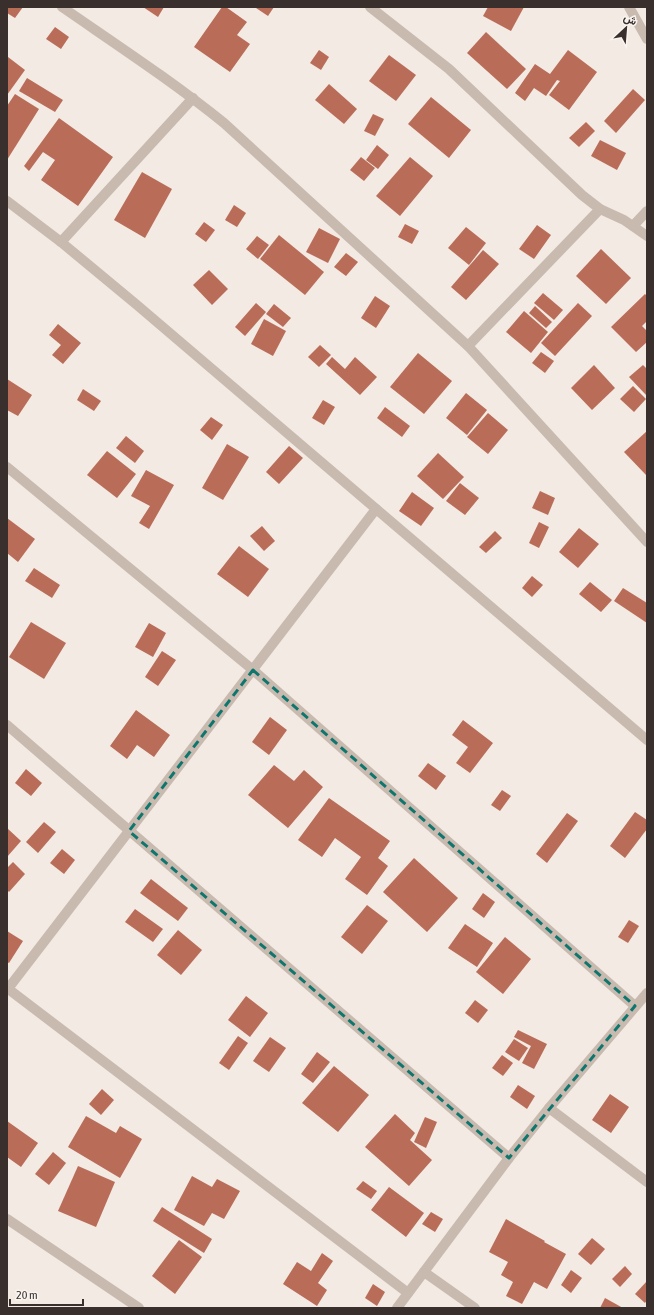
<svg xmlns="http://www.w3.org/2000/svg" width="654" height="1315" viewBox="0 0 654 1315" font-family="'Asap Condensed',Vazirmatn,sans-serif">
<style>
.building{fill:#b96d59}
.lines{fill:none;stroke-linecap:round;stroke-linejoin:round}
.street{stroke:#c9bab0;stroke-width:10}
.marked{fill:none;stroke:#0f766e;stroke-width:3;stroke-dasharray:8 5;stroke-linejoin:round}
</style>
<rect width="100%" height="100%" fill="#f2eae3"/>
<!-- building -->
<g class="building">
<polygon points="7,7 23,7 15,18 7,13"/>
<polygon points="143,7 164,7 158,17"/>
<polygon points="222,7 226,7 247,22 237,35 250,44 230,72 194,47"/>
<polygon points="257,7 274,7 268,16 256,8"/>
<polygon points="488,7 524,7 511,31 483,16"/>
<polygon points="55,27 69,37 61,49 46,39"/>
<polygon points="486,32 526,69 507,89 467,53"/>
<polygon points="319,50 329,57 321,70 310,63"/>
<polygon points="568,50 597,72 569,110 549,95 560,81 557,80 546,96 534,88 525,101 515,93 535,64 550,74"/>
<polygon points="389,55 416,75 396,101 369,81"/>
<polygon points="8,57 25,70 7,95 7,59"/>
<polygon points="27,78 63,100 55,112 19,91"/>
<polygon points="329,84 357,109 344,124 315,100"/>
<polygon points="633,89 645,100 616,133 604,121"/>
<polygon points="15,94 39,109 7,160 7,106"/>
<polygon points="431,97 471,130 449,158 408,124"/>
<polygon points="373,114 384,119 375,136 364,131"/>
<polygon points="59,118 113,157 78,206 41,180 55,160 43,152 29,171 24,166"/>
<polygon points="586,122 595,131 579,147 569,138"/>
<polygon points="600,140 626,153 617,170 591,156"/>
<polygon points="377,145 389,155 378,169 366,160"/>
<polygon points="361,157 375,168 364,181 350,170"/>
<polygon points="410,157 433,176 400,216 376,196"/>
<polygon points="142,172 172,189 145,238 114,220"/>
<polygon points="234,205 246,213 237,227 225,220"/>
<polygon points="204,222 215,230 206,242 195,234"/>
<polygon points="405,224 419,231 412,244 398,237"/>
<polygon points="537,225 551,235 534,259 519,249"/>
<polygon points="466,227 486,243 469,265 448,248"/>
<polygon points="319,228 340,239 328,263 306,252"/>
<polygon points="279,235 324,272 305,295 260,259"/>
<polygon points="257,236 269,245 258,259 246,249"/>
<polygon points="601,249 631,278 606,304 576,276"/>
<polygon points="483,250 499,264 466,300 451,287"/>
<polygon points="346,253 358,262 346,276 334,267"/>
<polygon points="209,270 228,289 212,305 193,285"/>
<polygon points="543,293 563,310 554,320 534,303"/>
<polygon points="645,294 647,296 647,321 642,326 647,331 647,342 636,352 611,327"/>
<polygon points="375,296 390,306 376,328 361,318"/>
<polygon points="256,303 266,312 245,336 235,327"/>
<polygon points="578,303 592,316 555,356 541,343"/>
<polygon points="274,304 291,318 283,327 266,314"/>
<polygon points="535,306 552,322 546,328 529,313"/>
<polygon points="524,311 548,332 531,353 506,332"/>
<polygon points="264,319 286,331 273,356 251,344"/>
<polygon points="58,324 81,343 63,364 52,355 61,345 49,335"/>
<polygon points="320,345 331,355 319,367 308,357"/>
<polygon points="541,352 554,361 545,373 532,363"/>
<polygon points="418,353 452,381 424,414 390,387"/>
<polygon points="332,357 345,369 355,357 377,377 360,395 326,364"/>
<polygon points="594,365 615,388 592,410 571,388"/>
<polygon points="643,365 647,369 647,396 629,377"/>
<polygon points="7,379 32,395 18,416 7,410"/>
<polygon points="633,386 646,399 634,412 620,399"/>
<polygon points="83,389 101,401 94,411 77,400"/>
<polygon points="466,393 487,410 467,435 446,418"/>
<polygon points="323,400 335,407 324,425 312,418"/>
<polygon points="385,407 410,426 402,437 377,418"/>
<polygon points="488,413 508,430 488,454 467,437"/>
<polygon points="211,417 223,425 212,440 200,430"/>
<polygon points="647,431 647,476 624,452"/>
<polygon points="126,436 144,451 135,463 116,448"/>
<polygon points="227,444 249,457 223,500 202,488"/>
<polygon points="289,446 303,458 279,484 266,472"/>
<polygon points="107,451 136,474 117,498 87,475"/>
<polygon points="438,453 464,477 443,499 417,476"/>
<polygon points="146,470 174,485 149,529 139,523 150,506 131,496"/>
<polygon points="460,483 479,498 465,515 446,501"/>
<polygon points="540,491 555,498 548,515 532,508"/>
<polygon points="412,492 434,508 421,526 399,511"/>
<polygon points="7,518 35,539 18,562 7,553"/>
<polygon points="539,522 549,527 539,548 529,543"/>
<polygon points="262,526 275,541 264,551 250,536"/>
<polygon points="579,528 599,544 578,568 559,552"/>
<polygon points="495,531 502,538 486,553 479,547"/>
<polygon points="239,546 269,569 248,597 217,574"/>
<polygon points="34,568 60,585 52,598 25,581"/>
<polygon points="532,576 543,585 532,597 522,588"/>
<polygon points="590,582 612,600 601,612 579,594"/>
<polygon points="623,588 647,603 647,623 614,601"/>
<polygon points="31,622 66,643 44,679 9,657"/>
<polygon points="149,623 166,633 153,657 135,647"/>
<polygon points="162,651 176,660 158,686 145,677"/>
<polygon points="136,710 170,735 154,757 137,745 127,759 110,746"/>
<polygon points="270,717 287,730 269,755 252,742"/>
<polygon points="463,720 493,743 470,773 456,763 468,747 452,735"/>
<polygon points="428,763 446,776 436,790 418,776"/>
<polygon points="274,765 294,781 304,770 323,787 288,828 248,795"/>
<polygon points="26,769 42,783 31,796 15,783"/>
<polygon points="502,790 511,796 500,811 491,805"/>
<polygon points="329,798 390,841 378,858 388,866 367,895 345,879 361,857 335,838 322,857 298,840"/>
<polygon points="635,812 647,820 647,829 625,858 610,846"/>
<polygon points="567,813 578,821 547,863 536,854"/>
<polygon points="44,822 56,832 38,853 26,842"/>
<polygon points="7,828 21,841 7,857"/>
<polygon points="62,849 75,860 64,874 50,863"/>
<polygon points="414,858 458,898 427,932 383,892"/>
<polygon points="13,862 25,874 9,892 7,890 7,868"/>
<polygon points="151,879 188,908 178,921 140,893"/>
<polygon points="483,893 495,902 484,918 472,909"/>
<polygon points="367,905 388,921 362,954 341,937"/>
<polygon points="135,909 163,929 153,942 125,922"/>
<polygon points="629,920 639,926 628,943 618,937"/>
<polygon points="465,924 493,943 477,967 448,948"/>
<polygon points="178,930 202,950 181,975 157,955"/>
<polygon points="7,931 23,941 9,963 7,962"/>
<polygon points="505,937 531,959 503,994 476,972"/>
<polygon points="246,996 268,1013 250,1037 228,1020"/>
<polygon points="475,1000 488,1010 478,1023 465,1013"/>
<polygon points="518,1030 547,1044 534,1069 522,1063 531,1046 514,1037"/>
<polygon points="238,1036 248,1043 229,1070 219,1063"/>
<polygon points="270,1037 286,1048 269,1072 253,1061"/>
<polygon points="514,1039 528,1048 519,1061 505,1052"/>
<polygon points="317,1052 330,1062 313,1083 301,1074"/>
<polygon points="502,1055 513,1063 503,1076 492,1068"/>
<polygon points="334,1066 369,1095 338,1132 302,1103"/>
<polygon points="518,1085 535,1096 527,1109 510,1097"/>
<polygon points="102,1089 114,1100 101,1115 89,1104"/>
<polygon points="610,1094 629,1107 611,1133 592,1120"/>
<polygon points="395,1114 415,1133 410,1140 432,1160 409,1186 365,1147"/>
<polygon points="86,1116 116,1133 120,1126 142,1139 120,1178 68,1147"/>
<polygon points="425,1117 437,1122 426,1148 414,1142"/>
<polygon points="7,1121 38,1143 21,1167 7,1157"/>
<polygon points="53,1152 66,1163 49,1185 35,1174"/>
<polygon points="78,1166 115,1182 96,1227 58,1211"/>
<polygon points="192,1176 212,1187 217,1179 240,1191 224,1219 212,1213 204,1226 174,1210"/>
<polygon points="363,1181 377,1191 371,1199 356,1189"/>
<polygon points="389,1187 424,1213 406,1237 371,1210"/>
<polygon points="162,1207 212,1239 204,1253 153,1221"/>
<polygon points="431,1212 443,1219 435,1232 422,1224"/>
<polygon points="506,1219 545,1241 544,1242 566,1254 547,1289 534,1282 522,1304 506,1296 513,1282 501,1275 508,1262 489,1252"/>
<polygon points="592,1238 605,1249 591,1265 578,1254"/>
<polygon points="179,1240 202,1257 175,1294 152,1276"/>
<polygon points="322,1253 333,1261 318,1283 327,1290 317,1306 283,1284 297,1262 311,1271"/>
<polygon points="625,1266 632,1274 620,1287 612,1279"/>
<polygon points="571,1270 582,1278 571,1293 561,1285"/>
<polygon points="647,1281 647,1300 645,1303 635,1294"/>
<polygon points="373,1284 385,1292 377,1306 365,1298"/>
<polygon points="605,1298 623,1308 600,1308"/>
</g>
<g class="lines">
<!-- street -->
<g class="street">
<path d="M62,7C117,45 172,81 224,123L468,346L647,542"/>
<polyline points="370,7 449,69 582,195 600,209 624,220 647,236"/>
<polyline points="629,7 647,39"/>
<polyline points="7,201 61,242 137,305 647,740"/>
<polyline points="633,226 647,211"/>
<polyline points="61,242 193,98"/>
<polyline points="468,346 600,209"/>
<polyline points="7,467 253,670 635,1006"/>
<polyline points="7,725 509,1158"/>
<polyline points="7,988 408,1293"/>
<polyline points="7,990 376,509"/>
<polyline points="549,1108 647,1182"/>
<polyline points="7,1219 139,1308"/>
<polyline points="424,1272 475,1308"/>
<polyline points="397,1308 509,1158 549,1108 647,993"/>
</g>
</g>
<!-- marked area -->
<path class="marked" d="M253,670L635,1006L509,1158L129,831Z"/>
<!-- border -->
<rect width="654" height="1315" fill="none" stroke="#39302d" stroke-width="16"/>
<!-- north arrow -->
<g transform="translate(626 28) rotate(26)" stroke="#f9f4ef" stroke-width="3" paint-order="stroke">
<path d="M0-3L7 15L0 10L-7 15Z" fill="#39302d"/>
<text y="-6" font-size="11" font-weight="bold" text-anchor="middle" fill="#39302d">ش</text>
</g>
<!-- scale -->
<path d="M10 1299v6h73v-6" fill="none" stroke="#39302d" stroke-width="2"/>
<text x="16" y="1299" font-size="12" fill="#39302d" stroke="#f9f4ef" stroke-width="3" paint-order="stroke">20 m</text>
</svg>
